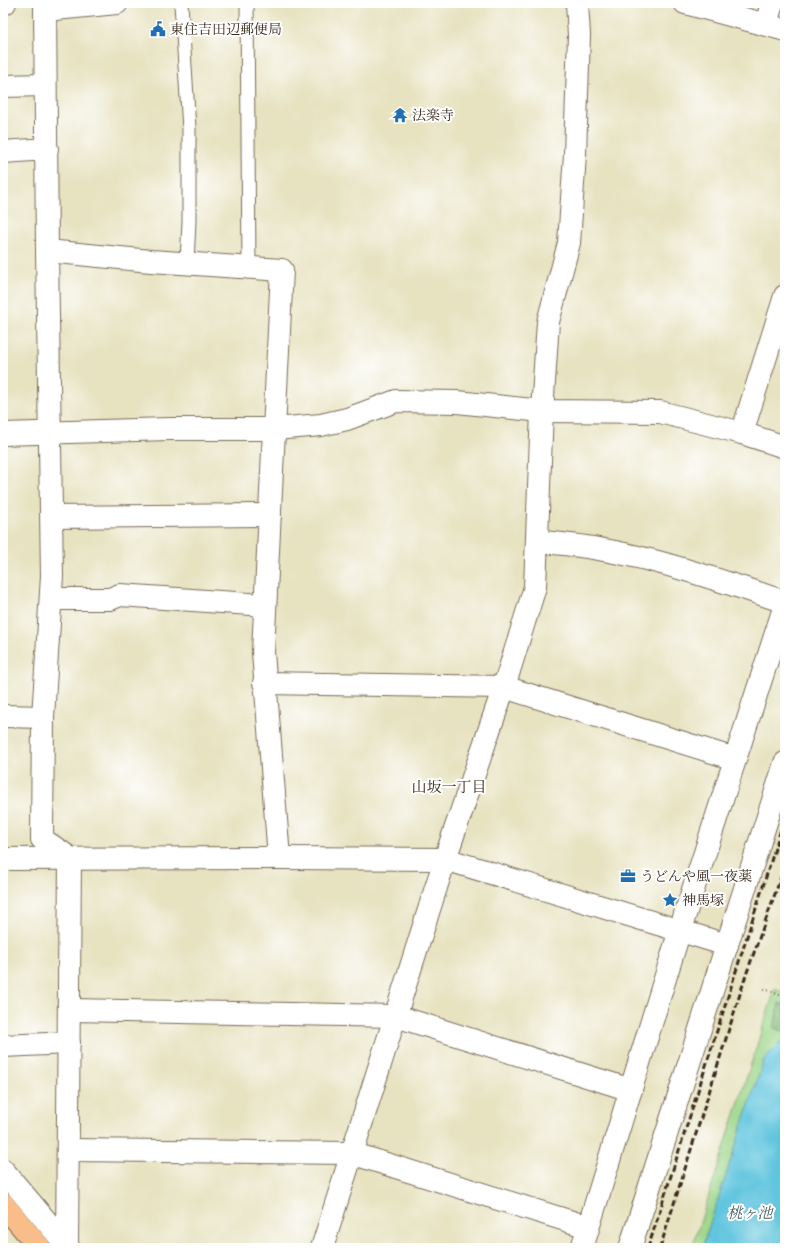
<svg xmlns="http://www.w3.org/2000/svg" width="788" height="1251" viewBox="0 0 788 1251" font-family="'IM FELL Double Pica','Noto Serif JP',serif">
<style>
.green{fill:#9cd588;stroke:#6c8053}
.forest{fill:#7db674;stroke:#5c7049}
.water{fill:#60c5de;stroke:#4e787e}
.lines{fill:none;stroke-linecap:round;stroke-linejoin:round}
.service-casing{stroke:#776a57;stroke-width:15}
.minor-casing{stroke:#776a57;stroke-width:24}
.tertiary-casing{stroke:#776a57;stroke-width:24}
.motorway-casing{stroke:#776a57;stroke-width:24}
.path{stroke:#776a57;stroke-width:2.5;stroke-dasharray:1 3;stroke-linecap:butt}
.service{stroke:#fff;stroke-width:13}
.minor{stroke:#fff;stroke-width:22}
.tertiary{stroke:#fff;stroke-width:22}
.motorway{stroke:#f8bd88;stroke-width:22}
.rail{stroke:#3b2a1e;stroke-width:3;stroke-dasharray:6 3;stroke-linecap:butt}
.labels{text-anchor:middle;stroke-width:4;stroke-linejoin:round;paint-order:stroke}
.poi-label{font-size:14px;fill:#3b2a1e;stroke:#fff;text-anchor:start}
.neighbourhood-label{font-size:15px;fill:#3b2a1e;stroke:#fff}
.water-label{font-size:15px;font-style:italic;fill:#486061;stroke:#fff}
</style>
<rect width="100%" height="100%" fill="#fff"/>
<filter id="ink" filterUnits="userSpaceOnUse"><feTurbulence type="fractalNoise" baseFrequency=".025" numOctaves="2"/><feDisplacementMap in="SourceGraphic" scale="8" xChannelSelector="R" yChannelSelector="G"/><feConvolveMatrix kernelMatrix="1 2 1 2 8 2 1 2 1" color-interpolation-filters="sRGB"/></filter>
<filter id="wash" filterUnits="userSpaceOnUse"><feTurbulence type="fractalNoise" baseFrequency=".012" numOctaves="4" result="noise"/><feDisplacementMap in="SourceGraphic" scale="16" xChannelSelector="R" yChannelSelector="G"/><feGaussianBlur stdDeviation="0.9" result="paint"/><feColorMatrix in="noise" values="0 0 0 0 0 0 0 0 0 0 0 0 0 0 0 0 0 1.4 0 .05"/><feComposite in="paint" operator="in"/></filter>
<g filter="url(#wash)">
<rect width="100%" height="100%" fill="#e7e2c0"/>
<!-- green -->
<polygon class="green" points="775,989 785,993 785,1247 692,1248"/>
<!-- forest -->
<polygon class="forest" points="779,1003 785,1005 785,1032 774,1028"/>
<!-- water -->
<polygon class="water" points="785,1042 785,1248 702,1248 764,1059 780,1043"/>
</g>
<g filter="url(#ink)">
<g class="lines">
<!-- service casing -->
<g class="service-casing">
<g id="service">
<polyline points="181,3 189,129 189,221 187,263"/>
<polyline points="247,3 249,268"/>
</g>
</g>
<!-- minor casing -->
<g class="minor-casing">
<g id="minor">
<polyline points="3,3 5,3"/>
<polyline points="45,3 47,251 52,576 43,717 42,839 70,858 67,1248"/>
<polyline points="766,25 772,3"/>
<polyline points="3,86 45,85"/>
<polyline points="3,152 47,149"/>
<polyline points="47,251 151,261 282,270 263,652 279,858"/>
<polyline points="742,433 785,296"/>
<polyline points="3,434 169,429 275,429 321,425 347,419 396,401 457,402 542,411 660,412 742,433 785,447"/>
<polyline points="52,517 270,515"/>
<path d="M537,542C623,546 704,575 785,602"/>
<polyline points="51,599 110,599 120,595 265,605"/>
<polyline points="264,683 504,687 735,759"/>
<polyline points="3,716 43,717"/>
<polyline points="3,859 279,858 445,859 727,945"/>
<polyline points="70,1010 396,1016 631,1090"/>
<polyline points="3,1046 69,1043"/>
<polyline points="69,1150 351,1153 588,1227"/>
<polyline points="3,1170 69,1248"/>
<polyline points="322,1248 445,859 504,687 535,587 542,411 548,322 569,243 575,154 579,35 577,3"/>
<polyline points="582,1248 680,930 785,605"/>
<polyline points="630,1248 785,763"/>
</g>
</g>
<!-- tertiary casing -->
<g class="tertiary-casing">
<g id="tertiary">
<polyline points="685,3 785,30"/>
<polyline points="45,10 117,3"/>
</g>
</g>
<!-- motorway casing -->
<g class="motorway-casing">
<polyline id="motorway" points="3,1204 40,1248"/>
</g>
<!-- path -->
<polyline class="path" points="764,989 785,997"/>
<!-- service -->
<use href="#service" class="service"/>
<!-- minor -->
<use href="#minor" class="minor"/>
<!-- tertiary -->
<use href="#tertiary" class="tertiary"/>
<!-- motorway -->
<use href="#motorway" class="motorway"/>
<!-- rail -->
<g class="rail">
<polyline points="648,1248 785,817"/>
<polyline points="660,1248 746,975 785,866"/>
</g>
</g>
</g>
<!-- icons -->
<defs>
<g id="civic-bare" transform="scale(1.2)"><path d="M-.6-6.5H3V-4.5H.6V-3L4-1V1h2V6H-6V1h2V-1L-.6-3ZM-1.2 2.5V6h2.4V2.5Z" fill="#1f6fb2" stroke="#fff" stroke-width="2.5" paint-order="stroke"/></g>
<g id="temple-bare" transform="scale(1.2)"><path d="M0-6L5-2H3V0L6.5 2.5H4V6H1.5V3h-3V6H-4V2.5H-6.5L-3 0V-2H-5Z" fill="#1f6fb2" stroke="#fff" stroke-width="2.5" paint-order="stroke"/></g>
<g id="office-bare" transform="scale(1.2)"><path d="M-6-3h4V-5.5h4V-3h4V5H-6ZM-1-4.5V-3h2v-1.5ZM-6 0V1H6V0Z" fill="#1f6fb2" stroke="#fff" stroke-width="2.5" paint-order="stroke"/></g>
<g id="sight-bare" transform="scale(1.2)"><path d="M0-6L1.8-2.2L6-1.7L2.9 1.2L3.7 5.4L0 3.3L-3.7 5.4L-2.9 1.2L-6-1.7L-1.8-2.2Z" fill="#1f6fb2" stroke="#fff" stroke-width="2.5" paint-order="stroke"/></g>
</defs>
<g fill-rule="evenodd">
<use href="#civic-bare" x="158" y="29"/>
<use href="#temple-bare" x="400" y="115"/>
<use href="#office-bare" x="628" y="876"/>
<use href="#sight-bare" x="670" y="900"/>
</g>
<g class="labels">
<!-- poi labels -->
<g class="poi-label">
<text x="170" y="34">東住吉田辺郵便局</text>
<text x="412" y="120">法楽寺</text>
<text x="640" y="881">うどんや風一夜薬</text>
<text x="682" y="905">神馬塚</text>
</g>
<!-- neighbourhood labels -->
<g class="neighbourhood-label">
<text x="449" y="792">山坂一丁目</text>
</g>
<!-- water labels -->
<g class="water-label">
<text x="750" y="1218">桃ヶ池</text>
</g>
</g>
<!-- margin -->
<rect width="788" height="1251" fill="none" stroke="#fff" stroke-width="16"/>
</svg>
